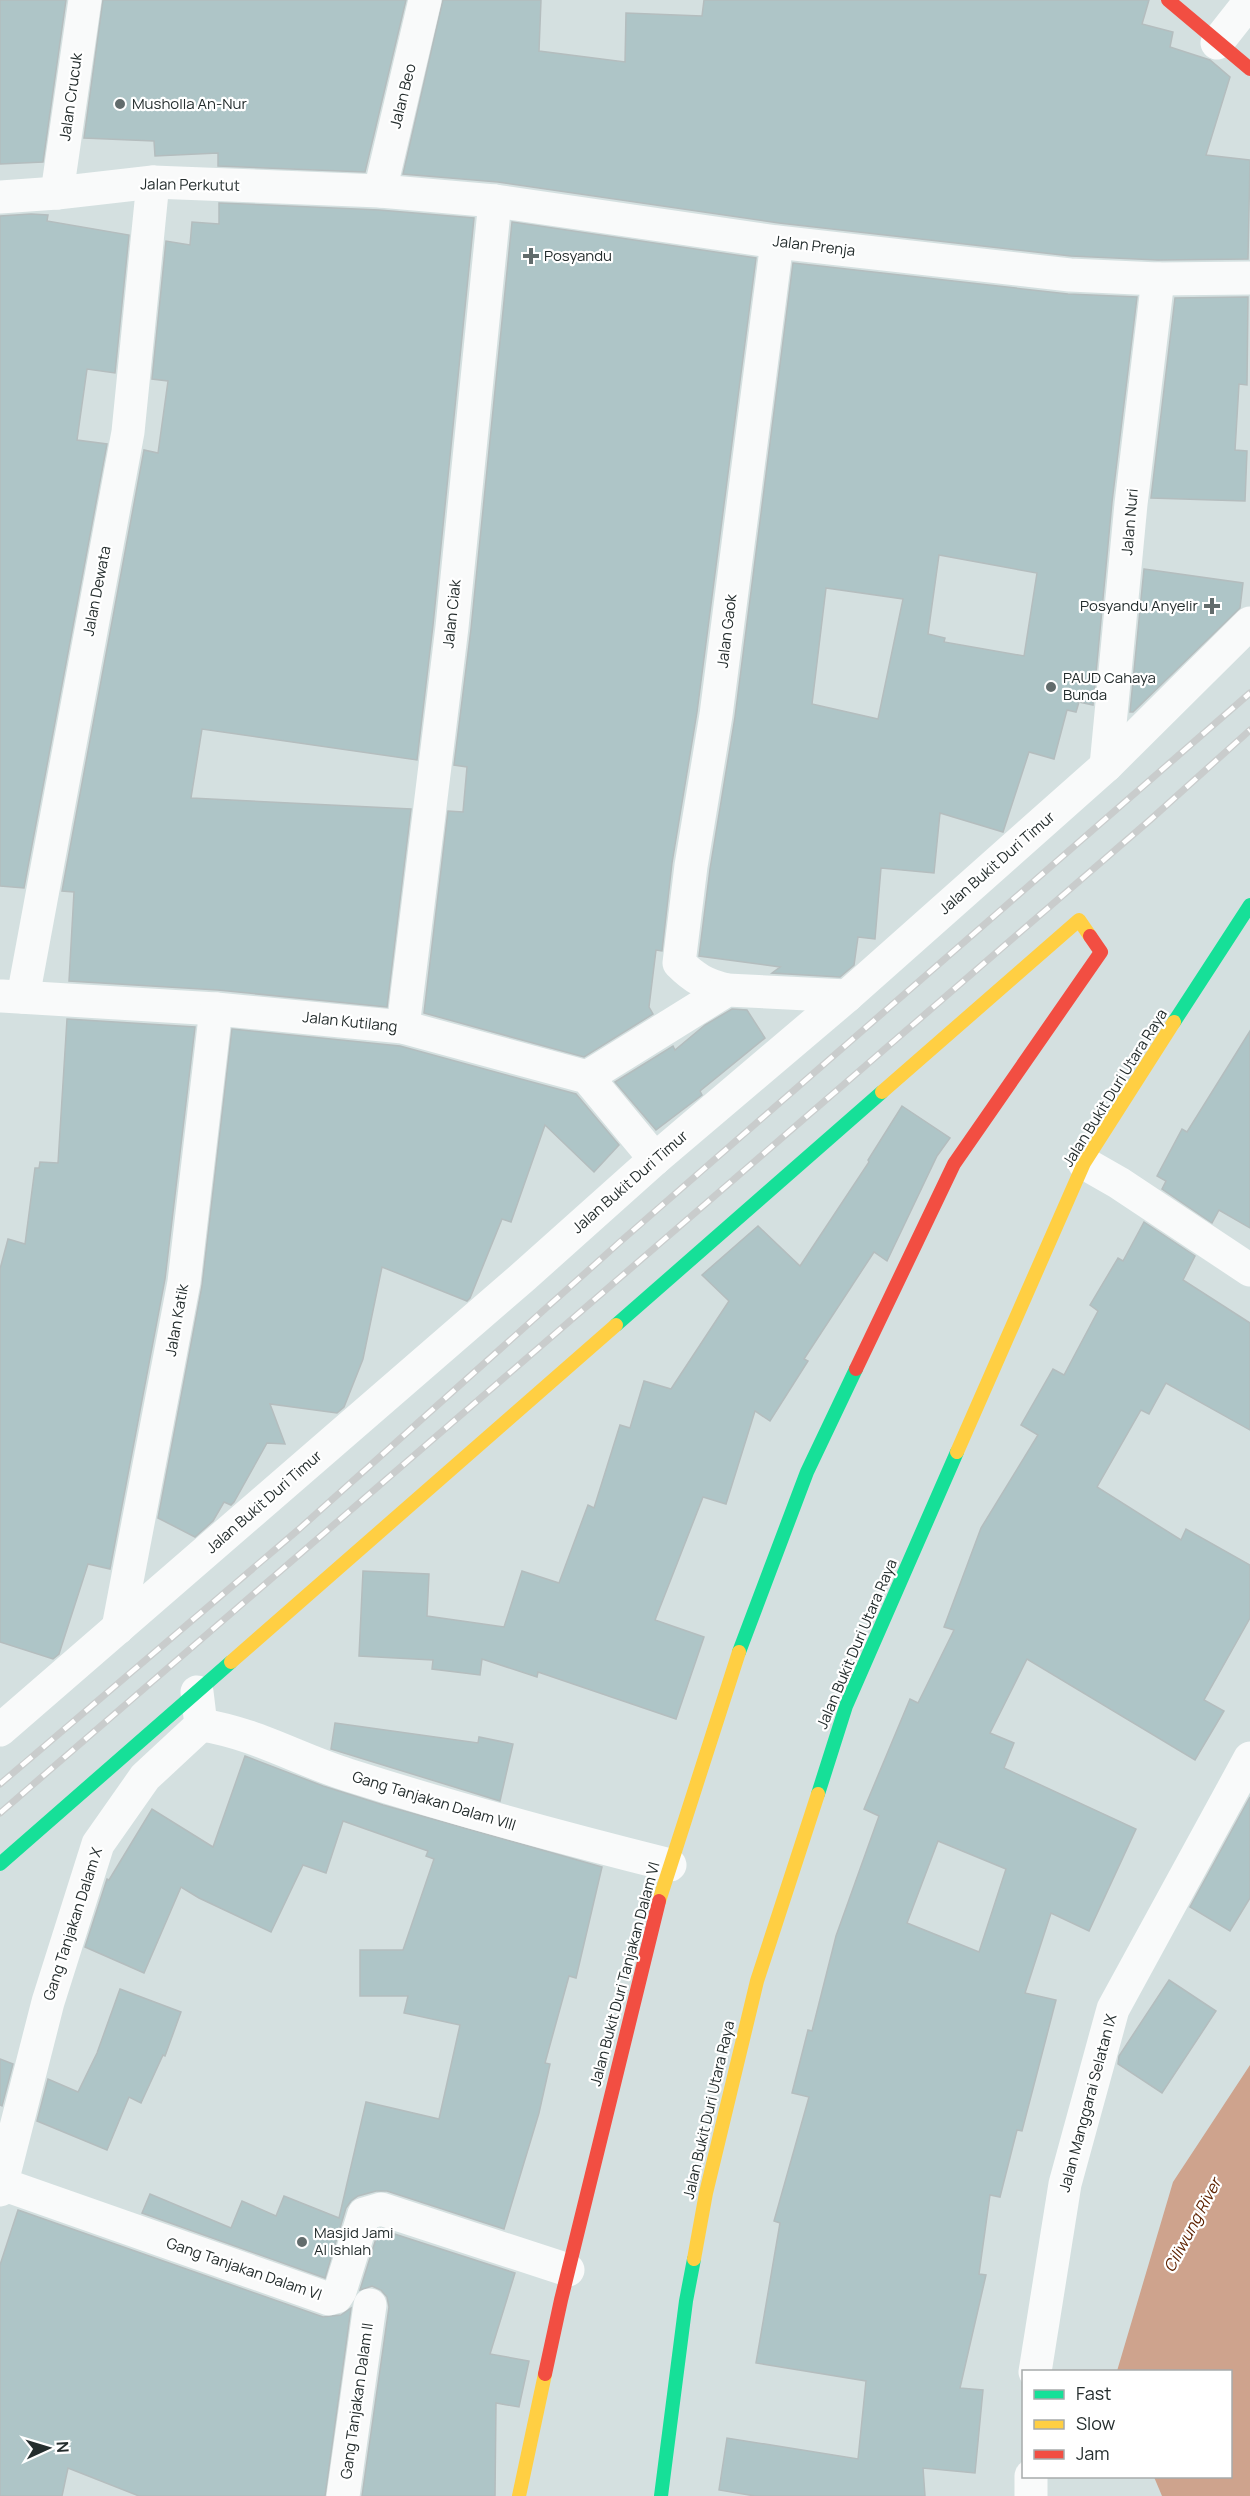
<svg xmlns="http://www.w3.org/2000/svg" width="1250" height="2496" viewBox="0 0 1250 2496" font-family="Manrope,sans-serif">
<style>
.water{fill:#cea38d}
.building{fill:#aec5c7;stroke:#b4bdbe;stroke-width:1.5;fill-rule:evenodd}
.lines{fill:none;stroke-linecap:round;stroke-linejoin:round}
.street{stroke:#f9fafa;stroke-width:33}
.fast{stroke:#16e098;stroke-width:14}
.slow{stroke:#ffcf43;stroke-width:14}
.jam{stroke:#f24e42;stroke-width:14}
.rail-casing{stroke:#c9cccc;stroke-width:7}
.rail{stroke:#fff;stroke-width:4.5;stroke-dasharray:14;stroke-linecap:butt}
.poi-dot{fill:#626c6c;stroke:#fff;stroke-width:2}
.labels{text-anchor:middle;stroke-width:4.5;stroke-linejoin:round;paint-order:stroke}
.street-label{font-size:15px;fill:#242d2d;stroke:#fff}
.poi-label{font-size:15px;fill:#242d2d;stroke:#fff;text-anchor:start}
.water-label{font-size:16px;font-style:italic;fill:#5e2200;stroke:#fff}
</style>
<rect width="100%" height="100%" fill="#d4e0e0"/>
<!-- water -->
<polygon class="water" points="1250,2065 1250,2496 1162,2496 1154,2477 1230,2476 1230,2372 1117,2371 1173,2182"/>
<!-- building -->
<g class="building">
<polygon points="0,0 66,0 43,162 0,164"/>
<polygon points="103,0 406,0 365,172 218,166 218,153 155,156 154,141 84,138"/>
<polygon points="443,0 541,0 539,51 625,62 626,13 702,16 704,0 1149,0 1142,24 1173,32 1170,47 1210,60 1230,77 1206,155 1250,160 1248,259 1158,260 1071,256 779,223 498,182 403,174"/>
<polygon points="219,203 379,210 474,218 433,625 417,760 202,729 191,798 411,809 387,1007 218,990 69,981 74,892 62,891 144,450 158,453 168,381 152,379 166,241 190,245 192,222 219,224"/>
<polygon points="31,214 48,215 47,221 129,235 115,373 87,369 77,440 107,444 24,888 0,886 0,216"/>
<polygon points="512,222 756,258 697,712 672,863 662,951 656,950 649,1007 653,1014 584,1057 424,1013 448,811 463,812 467,767 454,765 471,629"/>
<path d="M793,263L1068,294L1137,297L1112,502L1093,705L1079,702L1076,712L1067,710L1054,759L1029,752L1003,832L940,813L934,873L881,868L875,939L858,937L854,965L840,977L772,973L780,967L699,956L710,869L735,717ZM939,555L1037,573L1024,656L944,642L945,638L928,634ZM826,588L903,599L878,719L812,704Z"/>
<polygon points="1248,297 1247,385 1239,384 1235,450 1247,451 1245,501 1151,498 1175,298"/>
<polygon points="1144,569 1243,583 1240,608 1133,712 1130,712"/>
<polygon points="732,1009 747,1010 765,1038 700,1091 702,1095 656,1130 615,1082 673,1046 675,1050 705,1025"/>
<polygon points="67,1019 195,1027 165,1279 110,1569 88,1564 59,1654 53,1659 0,1642 0,1269 8,1239 25,1244 35,1168 39,1168 40,1162 58,1163"/>
<polygon points="232,1029 400,1046 576,1094 619,1145 594,1172 545,1125 511,1222 502,1219 470,1298 467,1301 382,1267 363,1359 344,1407 337,1413 270,1404 285,1444 267,1443 234,1502 231,1505 224,1502 213,1521 195,1537 158,1518 202,1286"/>
<polygon points="1250,1031 1250,1228 1219,1210 1212,1223 1162,1189 1166,1181 1157,1176 1182,1129 1187,1132"/>
<polygon points="902,1106 950,1138 937,1156 887,1261 874,1252 804,1359 808,1361 770,1421 755,1411 726,1504 703,1497 655,1620 704,1637 676,1719 538,1672 537,1677 482,1659 480,1675 432,1669 433,1660 359,1656 363,1571 429,1574 427,1616 504,1627 522,1571 559,1583 588,1505 594,1508 620,1425 630,1428 644,1381 671,1389 729,1301 702,1275 758,1226 800,1266 869,1162 868,1160"/>
<path d="M1144,1222L1195,1256L1183,1280L1250,1323V1430L1166,1383L1149,1414L1141,1410L1097,1487L1181,1540L1186,1529L1250,1565V1618L1204,1700L1224,1711L1195,1760L1027,1659L990,1733L1014,1743L1004,1768L1136,1829L1089,1931L1051,1913L1025,1993L1056,2000L1022,2131L1017,2130L1000,2197L990,2195L979,2274L986,2275L960,2388L983,2390L975,2473L923,2468L925,2496H755L719,2490L727,2438L858,2459L866,2381L756,2363L780,2223L774,2221L809,2097L792,2093L808,2030L812,2031L836,1936L879,1816L864,1809L910,1699L918,1703L954,1630L944,1627L981,1528L1038,1435L1021,1425L1053,1369L1064,1375L1098,1311L1090,1305L1118,1258L1123,1261ZM938,1841L1006,1869L979,1952L907,1923Z"/>
<polygon points="335,1723 478,1743 479,1737 513,1744 500,1801 331,1749"/>
<polygon points="245,1756 323,1786 383,1805 602,1867 576,1978 569,1976 545,2063 550,2064 539,2113 504,2229 387,2191 376,2191 358,2196 351,2201 346,2208 325,2278 142,2213 150,2194 231,2228 242,2201 276,2216 284,2196 339,2218 366,2102 439,2119 460,2025 404,2013 408,1996 360,1996 360,1950 403,1950 434,1859 426,1856 428,1851 343,1821 326,1873 303,1865 271,1932 199,1898 181,1887 144,1973 85,1947 107,1879 109,1880 152,1809 213,1847"/>
<polygon points="1250,1797 1250,1898 1230,1931 1190,1907"/>
<polygon points="1169,1980 1216,2011 1162,2093 1118,2064 1119,2056"/>
<polygon points="120,1989 181,2012 165,2056 163,2055 141,2103 129,2097 107,2150 37,2121 48,2079 78,2092 97,2053"/>
<polygon points="0,2059 13,2064 2,2106 0,2105"/>
<polygon points="18,2210 323,2317 341,2315 351,2308 325,2496 139,2496 68,2468 62,2496 0,2496 0,2265"/>
<polygon points="379,2229 515,2273 490,2354 529,2361 519,2407 496,2403 495,2496 362,2496 389,2307 387,2297 381,2290 372,2286 360,2290"/>
</g>
<g class="lines">
<!-- street -->
<g class="street">
<polyline points="1217,43 1250,1"/>
<polyline points="380,191 425,0"/>
<polyline points="57,193 85,0"/>
<polyline points="0,197 57,193 153,182 380,191 495,201 777,242 1070,275 1158,279 1250,278"/>
<polyline points="1106,766 1131,504 1158,279"/>
<path d="M727,990C706,985 694,978 679,963L691,866L716,715L777,242"/>
<polyline points="2,996 216,1009 403,1027 587,1077 655,1159"/>
<polyline points="23,997 128,432 153,182"/>
<polyline points="403,1027 452,627 495,201"/>
<polyline points="587,1077 727,990 847,996"/>
<polyline points="1084,1163 1119,1183 1250,1270"/>
<polyline points="118,1628 184,1282 216,1009"/>
<path d="M201,1725C255,1733 297,1759 348,1775C455,1809 562,1838 670,1865"/>
<polyline points="0,1730 523,1277 655,1159 847,996 1106,766 1250,623"/>
<polyline points="2,2184 329,2299 336,2297 340,2291 364,2214 381,2209 568,2270"/>
<polyline points="0,2190 48,2002 98,1844 145,1777 201,1725 197,1692"/>
<polyline points="1035,2372 1065,2184 1113,2009 1250,1758"/>
<polyline points="343,2496 370,2305"/>
<polyline points="1031,2496 1031,2476"/>
</g>
<!-- fast -->
<g class="fast">
<polyline points="1174,1022 1250,905"/>
<polyline points="616,1325 882,1092"/>
<polyline points="739,1652 807,1472 856,1369"/>
<polyline points="818,1794 846,1706 957,1452"/>
<polyline points="0,1864 231,1662"/>
<polyline points="661,2496 686,2301 694,2259"/>
</g>
<!-- slow -->
<g class="slow">
<polyline points="882,1092 1079,920 1090,936"/>
<polyline points="957,1452 1084,1163 1174,1022"/>
<polyline points="231,1662 616,1325"/>
<polyline points="659,1901 739,1652"/>
<polyline points="694,2259 706,2193 757,1981 818,1794"/>
<polyline points="519,2496 545,2374"/>
</g>
<!-- jam -->
<g class="jam">
<polyline points="1168,0 1250,69"/>
<polyline points="856,1369 954,1164 1101,952 1090,936"/>
<polyline points="545,2374 561,2300 659,1901"/>
</g>
<!-- rail casing -->
<g class="rail-casing">
<g id="rail">
<polyline points="0,1784 298,1530 621,1241 1250,693"/>
<polyline points="0,1813 1150,820 1250,730"/>
</g>
</g>
<!-- rail -->
<use href="#rail" class="rail"/>
</g>
<!-- markers -->
<g class="poi-dot">
<circle cx="120" cy="104" r="6"/>
<path d="M528 247h6v6h6v6h-6v6h-6v-6h-6v-6h6z"/>
<path d="M1209 597h6v6h6v6h-6v6h-6v-6h-6v-6h6z"/>
<circle cx="1051" cy="687" r="6"/>
<circle cx="302" cy="2242" r="6"/>
</g>
<g class="labels">
<!-- street labels -->
<g class="street-label">
<text transform="translate(403 96) rotate(-76)" y="5">Jalan Beo</text>
<text transform="translate(71 97) rotate(-82)" y="5">Jalan Crucuk</text>
<text transform="translate(190 185) rotate(1)" y="5">Jalan Perkutut</text>
<text transform="translate(814 246) rotate(7)" y="5">Jalan Prenja</text>
<text transform="translate(1130 522) rotate(-85)" y="5">Jalan Nuri</text>
<text transform="translate(97 591) rotate(-79)" y="5">Jalan Dewata</text>
<text transform="translate(452 614) rotate(-84)" y="5">Jalan Ciak</text>
<text transform="translate(727 631) rotate(-83)" y="5">Jalan Gaok</text>
<text transform="translate(997 863) rotate(-41)" y="5">Jalan Bukit Duri Timur</text>
<text transform="translate(350 1022) rotate(6)" y="5">Jalan Kutilang</text>
<text transform="translate(1115 1088) rotate(-58)" y="5">Jalan Bukit Duri Utara Raya</text>
<text transform="translate(630 1182) rotate(-41)" y="5">Jalan Bukit Duri Timur</text>
<text transform="translate(177 1320) rotate(-80)" y="5">Jalan Katik</text>
<text transform="translate(264 1502) rotate(-41)" y="5">Jalan Bukit Duri Timur</text>
<text transform="translate(857 1644) rotate(-67)" y="5">Jalan Bukit Duri Utara Raya</text>
<text transform="translate(434 1801) rotate(17)" y="5">Gang Tanjakan Dalam VIII</text>
<text transform="translate(73 1924) rotate(-72)" y="5">Gang Tanjakan Dalam X</text>
<text transform="translate(625 1974) rotate(-75)" y="5">Jalan Bukit Duri Tanjakan Dalam VI</text>
<text transform="translate(1088 2103) rotate(-75)" y="5">Jalan Manggarai Selatan IX</text>
<text transform="translate(709 2110) rotate(-77)" y="5">Jalan Bukit Duri Utara Raya</text>
<text transform="translate(244 2269) rotate(19)" y="5">Gang Tanjakan Dalam VI</text>
<text transform="translate(357 2401) rotate(-82)" y="5">Gang Tanjakan Dalam II</text>
</g>
<!-- poi labels -->
<g class="poi-label">
<text x="132" y="109">Musholla An-Nur</text>
<text x="544" y="261">Posyandu</text>
<text x="1198" y="611" text-anchor="end">Posyandu Anyelir</text>
<text x="1063" y="683">PAUD Cahaya<tspan x="1063" dy="17">Bunda</tspan></text>
<text x="314" y="2238">Masjid Jami<tspan x="314" dy="17">Al Ishlah</tspan></text>
</g>
<!-- water labels -->
<g class="water-label">
<text transform="translate(1192 2225) rotate(-62)" y="6">Ciliwung River</text>
</g>
</g>
<!-- legend -->
<rect x="1022" y="2370" width="210" height="108" fill="#ffffff" stroke="#a7abab" stroke-width="1.5"/>
<rect x="1034" y="2390" width="30" height="9" fill="#16e098" stroke="#a7abab" stroke-width="1.5"/>
<text x="1076" y="2400" font-size="18" fill="#242d2d">Fast</text>
<rect x="1034" y="2420" width="30" height="9" fill="#ffcf43" stroke="#a7abab" stroke-width="1.5"/>
<text x="1076" y="2430" font-size="18" fill="#242d2d">Slow</text>
<rect x="1034" y="2450" width="30" height="9" fill="#f24e42" stroke="#a7abab" stroke-width="1.5"/>
<text x="1076" y="2460" font-size="18" fill="#242d2d">Jam</text>
<!-- north arrow -->
<g transform="translate(48 2448) rotate(86)" stroke="#ffffff" stroke-width="4.5" paint-order="stroke">
<path d="M0-4.5L10 22L0 15L-10 22Z" fill="#242d2d"/>
<text y="-9" font-size="16" font-weight="bold" text-anchor="middle" fill="#242d2d">N</text>
</g>
</svg>
